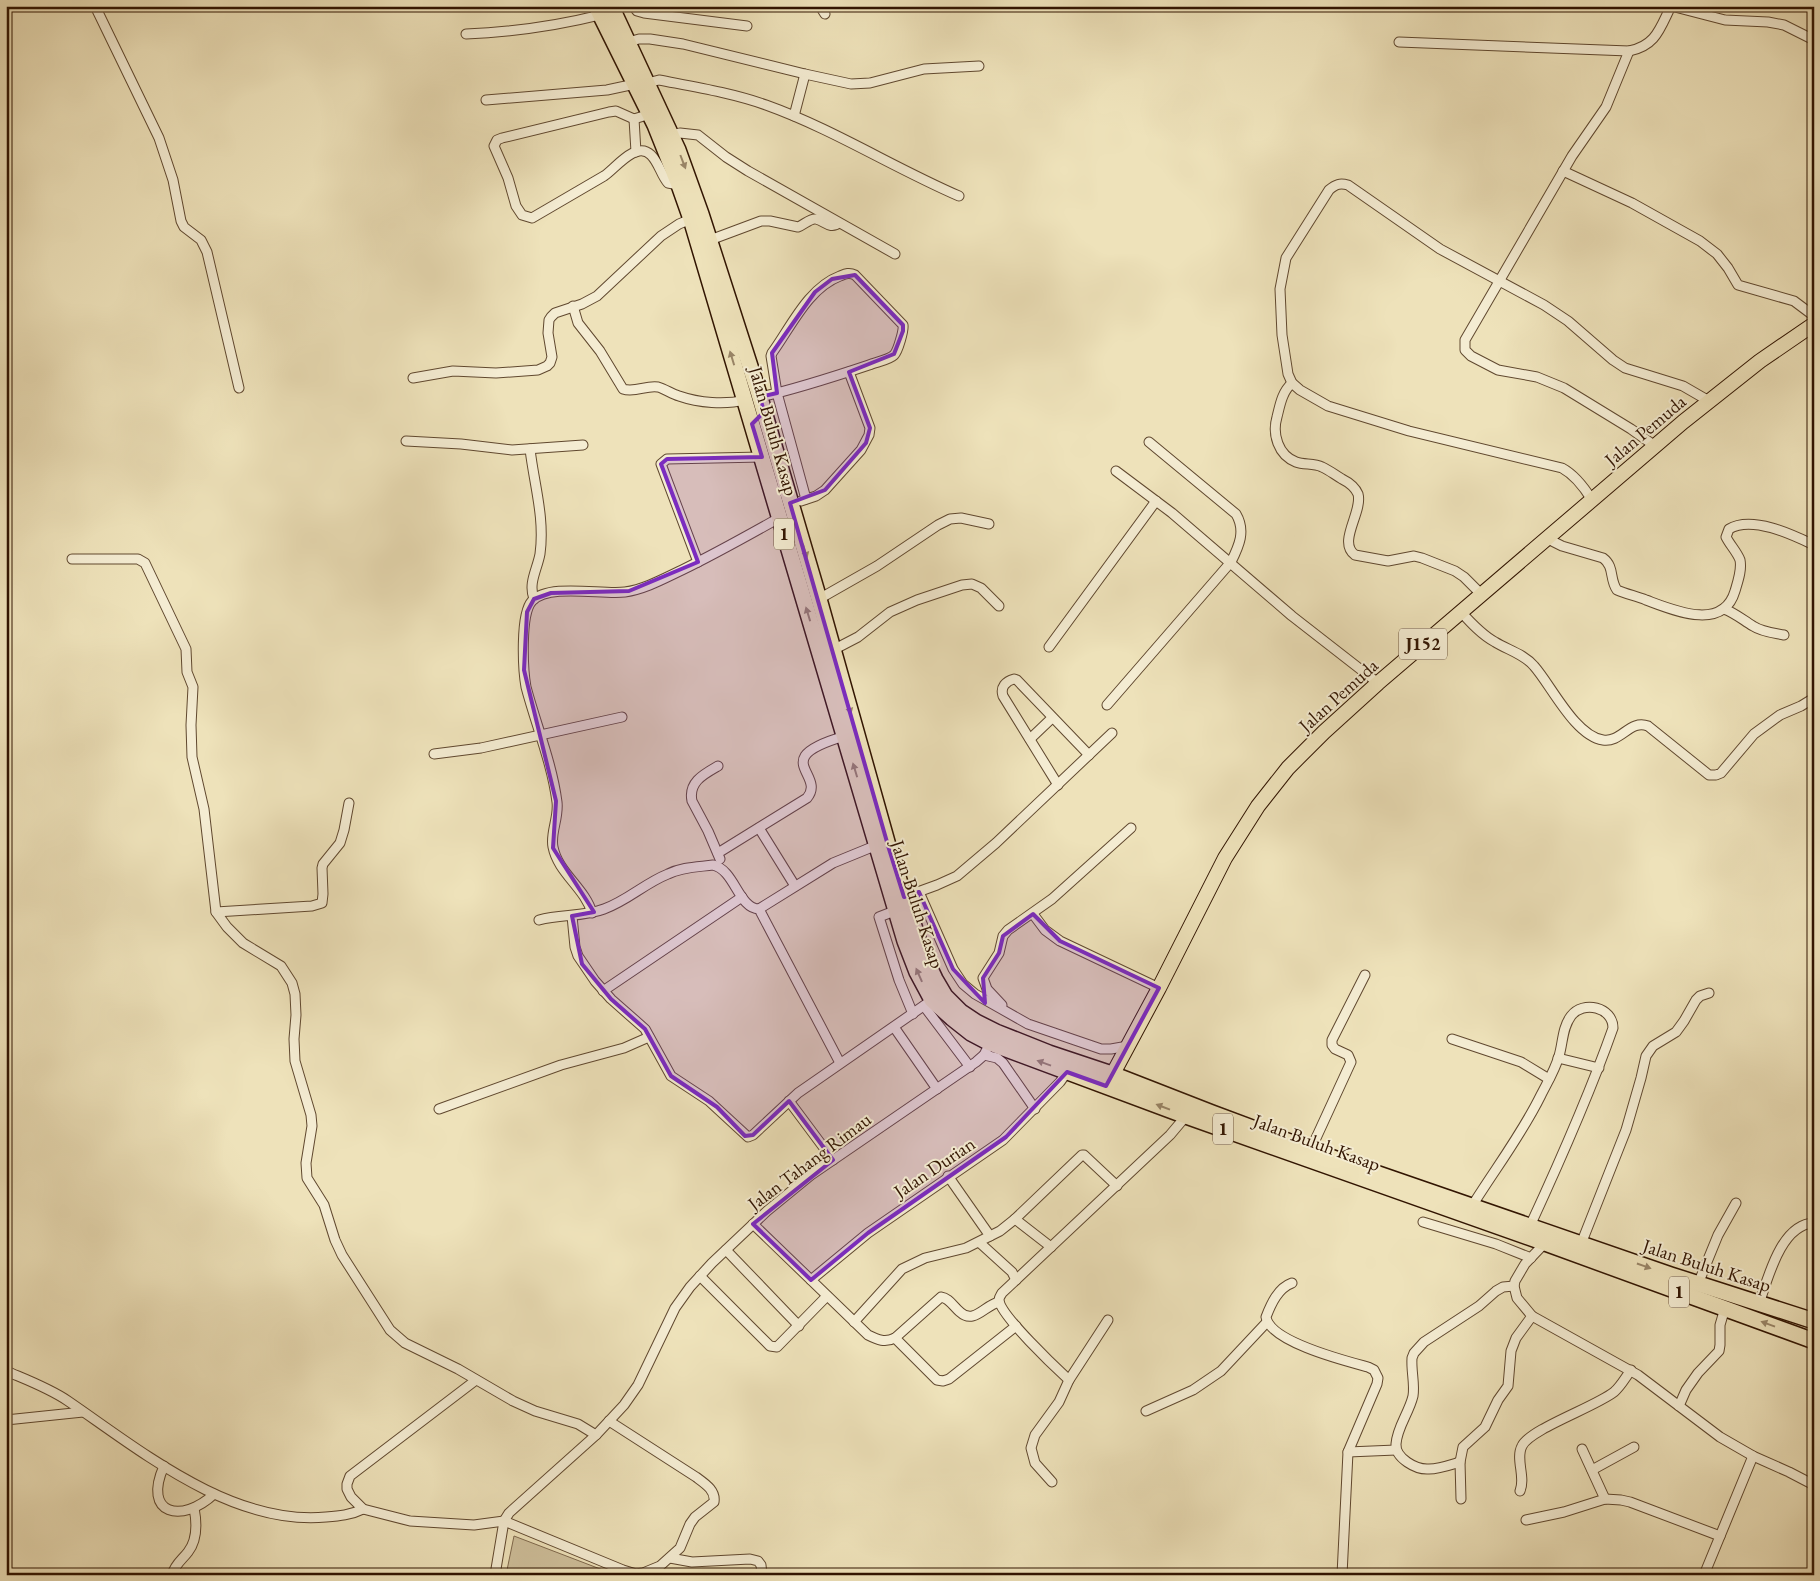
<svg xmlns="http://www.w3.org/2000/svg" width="1820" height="1581" viewBox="0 0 1820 1581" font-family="'EB Garamond',serif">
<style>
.green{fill:#cebf9b;stroke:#806a4e}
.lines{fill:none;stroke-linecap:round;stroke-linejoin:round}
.street-casing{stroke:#60482f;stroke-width:11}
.primary-casing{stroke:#311401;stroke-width:16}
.highway-casing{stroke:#311401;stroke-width:18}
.street{stroke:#f4ecd2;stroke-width:9}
.primary{stroke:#eee2ba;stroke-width:14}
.highway{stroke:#eee2ba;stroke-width:15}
.oneway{fill:#998567}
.marked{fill:#7b2cbf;fill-opacity:0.2;stroke:#7b2cbf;stroke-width:4;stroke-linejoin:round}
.labels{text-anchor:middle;stroke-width:4;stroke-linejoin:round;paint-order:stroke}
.shield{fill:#f4ecd2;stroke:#6c5540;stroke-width:1}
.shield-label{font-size:18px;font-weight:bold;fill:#311401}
.street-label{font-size:19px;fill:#311401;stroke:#f4ecd2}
</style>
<rect width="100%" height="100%" fill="#eee2ba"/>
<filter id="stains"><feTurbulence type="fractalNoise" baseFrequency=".004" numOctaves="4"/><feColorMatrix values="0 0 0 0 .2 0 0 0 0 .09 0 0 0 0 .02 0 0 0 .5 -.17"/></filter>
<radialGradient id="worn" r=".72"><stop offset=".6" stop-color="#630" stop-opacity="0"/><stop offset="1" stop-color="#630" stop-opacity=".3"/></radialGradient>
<!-- green -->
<polygon class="green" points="514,1536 616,1575 506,1575"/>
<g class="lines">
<!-- street casing -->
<g class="street-casing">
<g id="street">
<polyline points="95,6 159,138 173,180 181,221 184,227 201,240 207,252 239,388"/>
<polyline points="633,6 637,11 644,13 747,26"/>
<polyline points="820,6 825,14"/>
<path d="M466,34C512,32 556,26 600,15"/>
<polyline points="628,42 639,39 650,39 683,44 805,74 851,84 870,83 924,69 979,66"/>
<path d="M1399,42L1629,51C1656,46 1660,28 1671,6L1725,20L1768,22L1784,25L1814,40"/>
<polyline points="1629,51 1606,107 1572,156 1465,340 1465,350 1471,356 1498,370 1537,377 1564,388 1631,429 1655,446"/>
<path d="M647,83L659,80C695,87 732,93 766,105C833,129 894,168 959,196"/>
<polyline points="486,100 607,90 635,84"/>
<path d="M650,114L634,119L616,111L609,112L502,138L497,140L494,146L508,178L516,206L522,215L532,218L604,176C615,169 636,140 651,155C659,163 661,175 668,183L679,185"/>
<polyline points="794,116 805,74"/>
<polyline points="634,119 636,152"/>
<polyline points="671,135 680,133 698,135 726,157 748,171 895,254"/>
<polyline points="1563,171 1632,203 1700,241 1717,254 1728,268 1738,285 1794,301 1814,316"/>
<path d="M710,240L761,221H770L798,227C804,225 810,218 816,219C825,221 830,230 839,223"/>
<path d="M573,306L578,323L600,351L623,389C635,393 646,385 658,387C665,389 672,394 679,396C699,403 725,405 745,400"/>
<polyline points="413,378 453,371 496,373 538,370 547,366 550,363 552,357 548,333 549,320 551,317 555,313 582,304 597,296 661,236 679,224 691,219"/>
<path d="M1292,383C1282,392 1280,405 1277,417C1272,434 1278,455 1296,462C1304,465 1314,463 1322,467C1329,470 1335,475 1342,479C1348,482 1355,487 1358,494C1363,512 1337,542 1355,555L1388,561L1414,556L1422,558L1455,571L1464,577L1481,594"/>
<path d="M760,397C797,389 833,377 869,365C876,362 889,360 894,355C898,351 904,330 903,325L855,275C849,272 845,274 840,276C808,288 791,327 772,353L771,356L777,393L806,499"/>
<polyline points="406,441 461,444 512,450 583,445"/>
<path d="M530,449C534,484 545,518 540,554C537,570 528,583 534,599"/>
<polyline points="1116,471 1172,513 1292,616 1378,683"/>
<path d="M1592,500C1584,487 1575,475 1562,468L1409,431L1328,406L1300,390L1292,383L1288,374L1282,335L1280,289L1286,258L1329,190C1336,184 1340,183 1348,185L1440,249L1544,305L1568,321L1613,360L1625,368L1683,386L1709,401"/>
<polyline points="801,501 816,496 825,490 861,450 869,435 870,428 849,372"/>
<path d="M1546,538L1562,546L1603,558C1615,567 1609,579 1617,590C1626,594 1636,596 1646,600C1673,610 1723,632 1735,591C1738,581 1742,570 1740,560C1737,552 1730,545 1726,537L1729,529C1752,515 1793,535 1814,545"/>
<polyline points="72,559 138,559 145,563 186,649 187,672 193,687 191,725 192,757 204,809 216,912 227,927 243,943 281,966 292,983 295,994 296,1015 294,1039 295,1061 311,1115 312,1126 306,1163 307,1178 324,1205 335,1240 342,1255 390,1330 405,1343 458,1369 513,1401 535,1411 578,1424 596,1435"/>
<polyline points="698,562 661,464 667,459 762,457"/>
<polyline points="819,599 877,566 938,525 950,519 961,518 989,524"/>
<path d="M1724,609C1735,613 1743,620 1753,626C1762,632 1774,633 1784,635"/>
<path d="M1461,612C1471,623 1482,635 1495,642C1508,650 1524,654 1534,666C1551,685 1575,736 1603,740C1621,743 1630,719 1648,726L1709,775H1716L1721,773L1754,734L1780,715L1801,706L1814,698"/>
<polyline points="1049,647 1156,501"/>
<polyline points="833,650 858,637 890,612 917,600 962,585 972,584 981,588 999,606"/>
<path d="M1107,705L1231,562C1239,546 1246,531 1236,514L1149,442"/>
<polyline points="1030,739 1052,718"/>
<polyline points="434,754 481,748 622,717"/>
<path d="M718,766C704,774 688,782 692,801L708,831L720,859"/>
<path d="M1058,785L1003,696C1000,687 1006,681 1014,679L1017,680L1089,755"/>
<polyline points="759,828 795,886"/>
<path d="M718,853L807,798C827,774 766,759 845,736"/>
<polyline points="919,892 953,969 963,984 975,994 1028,1024 1101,1049 1111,1049 1128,1046"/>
<polyline points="904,897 937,885 957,876 996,843 1112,733"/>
<polyline points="759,909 833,863 877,845"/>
<polyline points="897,910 879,917 899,980 913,1014"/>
<polyline points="216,912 312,906 322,903 323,894 322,868 323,864 340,843 344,830 349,803"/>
<path d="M592,913C585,888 558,873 553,847C550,833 559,818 557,802C552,763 536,725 526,687C523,670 520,614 532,601C549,583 602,595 625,592C645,589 663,579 682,570C715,554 747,536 779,518"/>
<polyline points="1033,914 1045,930 1060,941 1159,988"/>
<polyline points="572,916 575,947 578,956 595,981 611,999 645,1029 671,1076 709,1101 748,1137 753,1135 798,1093 932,1000"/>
<path d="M539,920C561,914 583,917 604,909C627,901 645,883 668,874C682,867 698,867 713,865C735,870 738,908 759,909L840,1063"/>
<polyline points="603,991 742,897"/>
<polyline points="1002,1005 987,989 983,978 999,953 1003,936 1008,930 1052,899 1131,828"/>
<polyline points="924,1006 970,1067"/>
<polyline points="894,1027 937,1089"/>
<polyline points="1452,1039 1521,1062 1549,1079"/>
<polyline points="984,1055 997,1058 1003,1063 1035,1109"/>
<polyline points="1558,1058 1599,1068"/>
<polyline points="789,1101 833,1160"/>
<polyline points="439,1109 561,1065 624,1048 649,1037"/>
<polyline points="1311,1149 1351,1062 1348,1055 1335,1049 1332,1045 1332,1040 1365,975"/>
<polyline points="948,1176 990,1236"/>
<path d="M1472,1206C1495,1169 1522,1134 1541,1095C1547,1083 1555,1070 1559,1056C1563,1043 1562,1028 1571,1016C1583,1000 1613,1007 1613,1028C1589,1096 1560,1161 1530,1226"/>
<polyline points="1015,1219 1051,1247"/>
<polyline points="1423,1222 1496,1244 1531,1258"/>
<path d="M753,1224L868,1335C878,1340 885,1343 895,1338L937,1380L943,1381L949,1379L1016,1326"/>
<polyline points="980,1243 1012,1272 1016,1280"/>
<polyline points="1545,1243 1525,1264 1515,1281 1514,1286 1517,1298 1532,1316 1638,1375 1720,1437 1753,1456 1789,1472 1814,1485"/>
<polyline points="1581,1244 1626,1130 1641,1078 1646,1056 1653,1046 1676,1032 1684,1021 1696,1000 1700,996 1709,993"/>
<polyline points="726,1250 799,1326"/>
<polyline points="700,1276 770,1346 777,1347 827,1296"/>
<polyline points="811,1280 868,1233 1003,1140 1060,1082 1067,1072"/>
<path d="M1292,1283C1278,1288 1271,1304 1266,1317C1270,1342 1346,1361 1368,1367L1374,1370L1378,1378L1377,1384L1348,1452L1342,1575"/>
<polyline points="1698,1284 1718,1235 1736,1203"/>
<path d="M1759,1304C1768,1278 1781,1224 1814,1223"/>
<polyline points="854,1322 902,1269 925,1258 966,1248 1000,1231 1015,1219 1082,1155 1084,1155 1117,1186"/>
<path d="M895,1338L941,1297C949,1298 953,1306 960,1312C974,1325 985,1305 999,1302"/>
<path d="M6,1371C27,1380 49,1388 68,1401C141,1451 232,1526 326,1517C339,1516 351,1515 363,1509"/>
<path d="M476,1380L350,1476L347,1484V1489L351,1497L363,1509L410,1521L474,1525L504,1521L623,1570L636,1574L643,1573L660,1566L680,1548L690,1524L695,1517L714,1502C716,1490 704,1483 696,1477L609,1421"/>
<path d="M1069,1380C1056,1368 1000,1315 999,1300C999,1297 1001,1295 1002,1293L1170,1135L1186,1116"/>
<polyline points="1679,1406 1686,1390 1698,1373 1719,1351 1720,1345 1720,1325 1725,1308"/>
<polyline points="1146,1411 1193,1390 1221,1371 1267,1322"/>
<polyline points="6,1420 83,1412"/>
<polyline points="1582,1449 1605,1499"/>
<polyline points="1348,1452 1396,1450"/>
<path d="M1460,1462C1450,1465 1439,1469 1429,1469C1416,1470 1395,1458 1396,1444C1397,1427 1409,1413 1413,1396C1415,1384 1411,1371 1412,1358L1414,1353L1424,1342L1479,1306L1496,1291L1503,1287L1514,1286"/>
<path d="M164,1466C142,1515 182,1524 214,1494"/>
<polyline points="1592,1470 1634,1447"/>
<polyline points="1052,1482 1035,1463 1031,1448 1035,1435 1059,1402 1069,1380 1108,1320"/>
<path d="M1520,1491C1526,1477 1515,1459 1522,1446C1530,1429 1595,1407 1614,1392C1621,1386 1625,1378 1631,1370"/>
<polyline points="1461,1499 1460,1462 1463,1447 1485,1427 1498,1400 1508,1386 1511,1351 1516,1338 1532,1316"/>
<polyline points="1526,1520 1564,1512 1605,1499 1621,1500 1630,1502 1720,1536"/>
<polyline points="670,1558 692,1562 750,1559 758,1561 761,1565 762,1575"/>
<path d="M172,1575C175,1564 182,1560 188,1552C198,1539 197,1523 194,1508"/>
<polyline points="495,1575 504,1521 509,1513 596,1435 624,1405 638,1385 675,1308 690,1287 712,1263 767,1211 811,1175 976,1062 984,1055 992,1039"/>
<polyline points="1704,1575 1753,1456"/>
</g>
</g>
<!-- primary casing -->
<g class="primary-casing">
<polyline id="primary" points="1108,1083 1159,988 1225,858 1258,806 1288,768 1324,732 1378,683 1683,422 1760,361 1814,324"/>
</g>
<!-- highway casing -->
<g class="highway-casing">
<g id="highway">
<polyline points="596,6 655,125 679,185 691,219 905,941 917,972 932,1000 952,1018 971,1033 990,1043 1186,1116 1545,1243 1814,1341"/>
<polyline points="611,6 678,150 701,214 758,391 819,599 889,849 923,954 935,979 945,996 961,1012 976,1022 996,1032 1049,1053 1112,1074 1212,1113 1344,1162 1671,1275 1814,1321"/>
</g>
</g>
<!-- street -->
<use href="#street" class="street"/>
<!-- primary -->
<use href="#primary" class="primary"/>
<!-- highway -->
<use href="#highway" class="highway"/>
</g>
<!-- one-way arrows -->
<defs><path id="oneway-solid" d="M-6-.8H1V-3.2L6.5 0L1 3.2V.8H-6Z" transform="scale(1.25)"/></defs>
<g class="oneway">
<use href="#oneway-solid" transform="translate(683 162) rotate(69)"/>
<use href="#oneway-solid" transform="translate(732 358) rotate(-107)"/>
<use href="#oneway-solid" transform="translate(805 551) rotate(73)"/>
<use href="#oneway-solid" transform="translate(808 614) rotate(-107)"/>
<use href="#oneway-solid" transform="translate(849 707) rotate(74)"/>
<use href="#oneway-solid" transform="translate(855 770) rotate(-107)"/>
<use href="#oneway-solid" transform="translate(919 975) rotate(-114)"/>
<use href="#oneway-solid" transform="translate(1044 1063) rotate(-160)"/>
<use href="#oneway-solid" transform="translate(1163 1107) rotate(-159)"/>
<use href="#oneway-solid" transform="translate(1644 1266) rotate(19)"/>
<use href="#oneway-solid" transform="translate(1768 1324) rotate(-160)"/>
</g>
<!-- marked area -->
<path class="marked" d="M855,275L903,325V331L894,354L849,372L870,428L866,443L825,490L790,503L889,849L904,897L919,892L953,969L985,1003L983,978L999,953L1003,936L1033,914L1060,941L1159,988L1106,1086L1067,1072L1006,1137L868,1233L811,1280L753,1224L833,1160L789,1101L753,1135L745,1136L717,1107L671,1076L645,1029L611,999L582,964L572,916L594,912L553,848L556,801L524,670L527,612L534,599L551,593L629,591L698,562L661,464L667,459L762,457L752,424L764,412L760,397L777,393L772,353L815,292L832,279Z"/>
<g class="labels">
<!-- shield labels -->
<g class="shield">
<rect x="774" y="518.5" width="20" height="31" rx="4"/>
<rect x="1399" y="628.5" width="48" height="31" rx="4"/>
<rect x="1213" y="1113.5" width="20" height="31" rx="4"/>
<rect x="1669" y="1276.5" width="20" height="31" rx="4"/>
</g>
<g class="shield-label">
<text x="784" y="540">1</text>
<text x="1423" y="650">J152</text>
<text x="1223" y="1135">1</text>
<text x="1679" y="1298">1</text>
</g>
<!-- street labels -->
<g class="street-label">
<text transform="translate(1645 430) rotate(-40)" y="7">Jalan Pemuda</text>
<text transform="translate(774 431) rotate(74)" y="7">Jalan Buluh Kasap</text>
<text transform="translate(1338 695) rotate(-42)" y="7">Jalan Pemuda</text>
<text transform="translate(918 904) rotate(72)" y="7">Jalan Buluh Kasap</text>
<text transform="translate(1317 1142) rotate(20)" y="7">Jalan Buluh Kasap</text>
<text transform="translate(809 1161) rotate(-37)" y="7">Jalan Tahang Rimau</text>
<text transform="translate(934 1167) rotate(-34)" y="7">Jalan Durian</text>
<text transform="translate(1707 1265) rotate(18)" y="7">Jalan Buluh Kasap</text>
</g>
</g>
<!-- margin -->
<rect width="1820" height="1581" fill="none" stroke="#eee2ba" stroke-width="25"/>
<rect x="8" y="8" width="1805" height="1566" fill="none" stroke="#311401" stroke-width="2.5"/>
<rect x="12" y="12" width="1795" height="1556" fill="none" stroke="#311401"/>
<rect width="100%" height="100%" filter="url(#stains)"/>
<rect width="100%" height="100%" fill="url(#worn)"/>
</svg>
